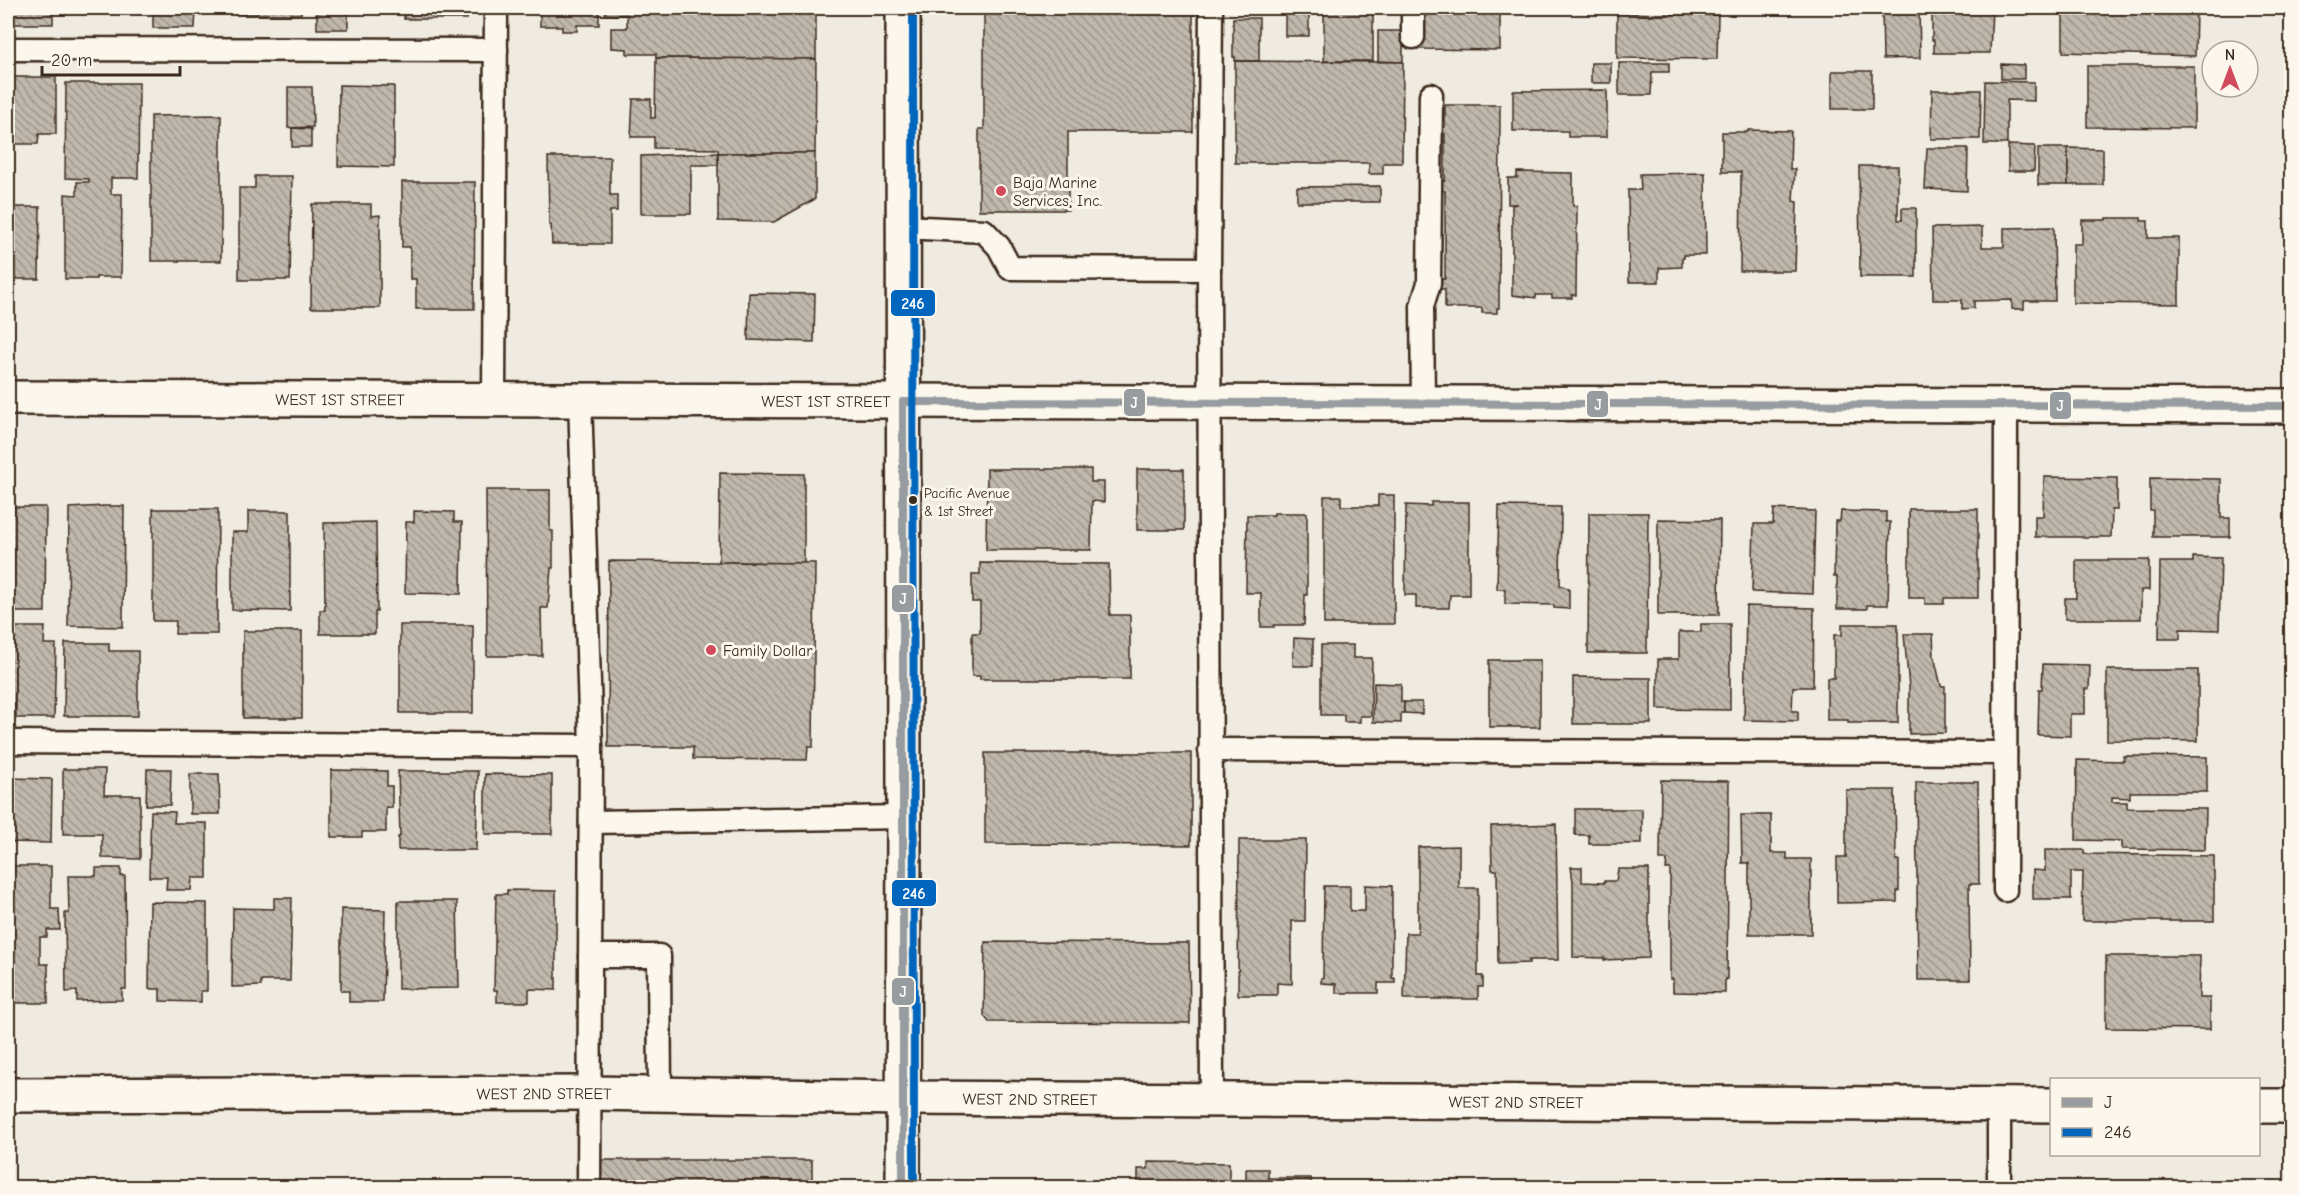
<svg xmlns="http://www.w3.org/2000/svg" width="2299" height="1195" viewBox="0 0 2299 1195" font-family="'Comic Neue',sans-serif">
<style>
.building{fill:url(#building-back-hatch);stroke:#3b2a1e;stroke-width:1.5}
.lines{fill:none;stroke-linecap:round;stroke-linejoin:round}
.service-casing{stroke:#3b2a1e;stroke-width:27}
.minor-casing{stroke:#3b2a1e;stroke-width:38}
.tertiary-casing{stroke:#3b2a1e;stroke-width:38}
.secondary-casing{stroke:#3b2a1e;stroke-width:38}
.service{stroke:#fbf7ec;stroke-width:22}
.minor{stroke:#fbf7ec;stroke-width:33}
.tertiary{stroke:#fbf7ec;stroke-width:33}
.secondary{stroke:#fbf7ec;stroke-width:33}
.bus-1-casing{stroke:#fbf7ec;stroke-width:12}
.bus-2-casing{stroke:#fbf7ec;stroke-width:12}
.bus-1{stroke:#969c9f;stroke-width:8}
.bus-2{stroke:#0065bd;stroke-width:8}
.poi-dot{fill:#d1495b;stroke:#fbf7ec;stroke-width:2}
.bus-dot{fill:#3b2a1e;stroke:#fbf7ec;stroke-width:2}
.labels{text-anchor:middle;stroke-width:6;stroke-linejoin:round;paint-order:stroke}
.bus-label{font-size:14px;fill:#3b2a1e;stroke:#fbf7ec;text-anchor:start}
.poi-label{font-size:16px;fill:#3b2a1e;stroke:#fbf7ec;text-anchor:start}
.street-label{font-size:16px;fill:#3b2a1e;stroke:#fbf7ec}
.line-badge{stroke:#fbf7ec;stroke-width:2}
.badge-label{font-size:16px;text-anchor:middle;font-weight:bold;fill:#fff}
</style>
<defs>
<pattern id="building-back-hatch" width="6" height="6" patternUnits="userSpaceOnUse" patternTransform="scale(1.5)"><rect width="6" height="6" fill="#c0b8ad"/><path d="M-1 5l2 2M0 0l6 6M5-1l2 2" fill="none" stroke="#9d968c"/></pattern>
</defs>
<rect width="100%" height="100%" fill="#f0ebe0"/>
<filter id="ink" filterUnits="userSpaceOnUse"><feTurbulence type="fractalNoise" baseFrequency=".0167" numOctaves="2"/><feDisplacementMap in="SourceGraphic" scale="12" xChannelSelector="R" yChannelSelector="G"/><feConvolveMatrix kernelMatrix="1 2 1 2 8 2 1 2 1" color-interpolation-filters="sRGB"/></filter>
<g filter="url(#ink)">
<!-- building -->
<g class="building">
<rect x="8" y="8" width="45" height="16"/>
<polygon points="153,8 196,8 195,28 153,28"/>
<rect x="236" y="8" width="65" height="6"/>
<rect x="317" y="8" width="31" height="21"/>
<rect x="404" y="8" width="63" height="11"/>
<polygon points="540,8 599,8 599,25 577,25 577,31 562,31 562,26 540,26"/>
<polygon points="606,8 816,8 816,59 656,58 656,54 627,54 627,49 611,48 611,28 627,28 627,15 605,14"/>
<polygon points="984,8 1193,8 1193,132 1068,132 1068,210 979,210 979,129 984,129"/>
<polygon points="1251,8 1315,8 1315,14 1309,14 1309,36 1285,36 1285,12 1251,12"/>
<rect x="1324" y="8" width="49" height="53"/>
<polygon points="1419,8 1500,8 1500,50 1418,49"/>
<polygon points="1882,8 1919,8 1920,58 1883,59"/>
<polygon points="1932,8 1992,8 1990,53 1934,53 1934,40 1932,40"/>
<polygon points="2063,8 2196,8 2195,56 2063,52"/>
<polygon points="1617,13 1718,15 1717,59 1617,58"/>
<polygon points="1233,18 1259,18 1259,61 1235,61 1235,57 1233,57"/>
<polygon points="1378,31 1403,31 1403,62 1378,61"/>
<polygon points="656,58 816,59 815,153 718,153 718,149 654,148 654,137 631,137 633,99 651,99 651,118 655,118"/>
<polygon points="1235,61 1403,62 1402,163 1383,163 1383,174 1369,174 1369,163 1235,163"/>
<rect x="1591" y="63" width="20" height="20"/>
<polygon points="1619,63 1669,63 1669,72 1652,72 1651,95 1619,95"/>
<polygon points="2001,64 2024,65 2024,79 2001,79"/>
<polygon points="2087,66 2194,66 2194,128 2087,127"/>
<rect x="1832" y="71" width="40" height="38"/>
<polygon points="8,77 56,77 56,134 39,134 38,144 14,144 15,133 8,133"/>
<polygon points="1985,81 2034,82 2034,101 2007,100 2007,144 1984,144"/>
<polygon points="66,83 139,83 138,178 111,178 111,194 122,194 121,277 96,277 96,279 65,279 65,194 77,195 77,182 89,182 89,179 65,178"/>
<polygon points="339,85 394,86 394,167 338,166"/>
<polygon points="288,87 312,87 313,127 288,128"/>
<polygon points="1607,90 1607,137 1568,137 1568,131 1513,131 1513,91"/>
<polygon points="1932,90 1981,90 1980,139 1931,139"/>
<polygon points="1445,105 1500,105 1499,308 1497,308 1497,313 1482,313 1482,308 1445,308 1445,289 1441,289 1441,279 1445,279 1445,191 1441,191 1441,181 1445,181 1445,134 1442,134 1442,127 1445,127"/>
<polygon points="221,115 221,261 151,261 151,116"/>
<polygon points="292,128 311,129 311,147 292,147"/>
<polygon points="1748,130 1791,131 1790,169 1795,169 1793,201 1797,202 1795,271 1740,271 1741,172 1722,172 1722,132 1748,132"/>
<polygon points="2008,145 2035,146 2034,171 2008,171"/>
<polygon points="1927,148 1968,148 1967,191 1925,189"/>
<rect x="2038" y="148" width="30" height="37"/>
<polygon points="2068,148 2103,149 2103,185 2068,185"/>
<polygon points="718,153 815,153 815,199 774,222 718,221"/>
<polygon points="718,153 718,165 691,165 691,214 641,214 641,156"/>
<polygon points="548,157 610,157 610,195 617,195 617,211 610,211 610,244 552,244 551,225 549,225"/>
<polygon points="1859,166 1898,166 1898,220 1902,220 1902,208 1916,208 1916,277 1860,277"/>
<polygon points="1517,172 1573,173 1573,206 1577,206 1576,295 1572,295 1572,298 1552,298 1552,295 1536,295 1536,298 1512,295 1512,205 1517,204 1508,204 1508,178 1517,178"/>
<polygon points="1705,173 1706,255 1684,255 1684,258 1682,258 1682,267 1659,268 1659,282 1629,282 1628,190 1641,190 1640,174"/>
<polygon points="255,176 292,176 290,280 239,280 239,188 255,188"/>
<polygon points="402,182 475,182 474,309 416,309 416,279 410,279 410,247 402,247"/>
<polygon points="1380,186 1380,202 1297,202 1297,187"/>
<polygon points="312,204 371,204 371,216 380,215 380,308 311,308"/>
<polygon points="8,207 40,207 39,279 8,279"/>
<polygon points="2106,218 2141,218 2141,221 2148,221 2148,238 2179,238 2179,304 2073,303 2073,244 2082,244 2082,220 2106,220"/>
<polygon points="1982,227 1982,247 2004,247 2004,228 2054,227 2055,301 2024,301 2024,309 2012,309 2012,300 1974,301 1974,308 1962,309 1962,300 1933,300 1932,228"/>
<polygon points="749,293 815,294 814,342 748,340"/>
<polygon points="987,469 1091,469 1091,482 1104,482 1104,502 1092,501 1091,550 986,550"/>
<rect x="1137" y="469" width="47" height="61"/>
<polygon points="720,473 804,474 804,563 719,562"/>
<polygon points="2044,477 2117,478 2117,510 2112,510 2111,537 2035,537 2035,516 2043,516"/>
<polygon points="2150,478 2221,479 2221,518 2230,518 2230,537 2153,537 2153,510 2150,510"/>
<polygon points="486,490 550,490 550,531 553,531 553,568 551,568 548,608 541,608 542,656 487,656"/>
<polygon points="1378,495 1394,495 1394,624 1324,624 1324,496 1341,496 1341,506 1378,506"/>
<polygon points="1431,502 1469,502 1469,595 1450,595 1449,608 1416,608 1416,595 1405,595 1406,505 1431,506"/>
<polygon points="104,506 124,506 123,627 68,626 69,508"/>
<polygon points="1499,506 1561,507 1560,585 1569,589 1569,609 1554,608 1554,605 1505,604 1505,589 1497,589"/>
<polygon points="8,507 46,507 45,612 8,612"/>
<polygon points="153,509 218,509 217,634 175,634 176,621 153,621"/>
<polygon points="1774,509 1815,511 1813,594 1752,592 1754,524 1773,524"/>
<polygon points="1909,509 1978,509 1978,598 1944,598 1944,604 1925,604 1925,598 1909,598"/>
<polygon points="248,511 290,511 290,611 232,610 232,532 248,532"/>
<polygon points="414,511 454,512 454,522 462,522 461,594 405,593 406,522 414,522"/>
<polygon points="1841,511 1886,512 1886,522 1890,522 1888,605 1867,605 1867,609 1837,609 1837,577 1834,577 1835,521 1840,521"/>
<polygon points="1274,513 1307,513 1307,595 1305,595 1304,625 1274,625 1274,627 1261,627 1261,593 1246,593 1247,515 1274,515"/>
<polygon points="1589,513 1648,513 1647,653 1588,653"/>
<polygon points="1658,519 1720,520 1719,615 1658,615"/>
<polygon points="376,522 377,612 375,612 375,634 320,634 320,610 325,610 324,523"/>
<polygon points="2193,557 2221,558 2219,630 2180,629 2180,639 2159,639 2160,562 2193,562"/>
<polygon points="2076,560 2149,560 2149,590 2141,590 2141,619 2065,619 2065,598 2076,598"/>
<polygon points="609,561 815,563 813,747 808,747 807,760 693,759 693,747 608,747"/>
<polygon points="980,563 1109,564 1110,615 1130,615 1130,679 980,679 980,676 972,676 972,633 980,633 980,602 972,602 972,574 980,574"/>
<polygon points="1746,606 1814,608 1813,687 1793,687 1792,711 1798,711 1798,721 1744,720"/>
<polygon points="1701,624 1730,624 1730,710 1658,709 1658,659 1679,659 1679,632 1701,632"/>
<polygon points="1842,624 1898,624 1898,723 1848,723 1848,720 1827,720 1827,678 1834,678 1834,635 1842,635"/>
<rect x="400" y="625" width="73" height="88"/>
<polygon points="8,627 45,627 44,644 56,644 54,718 16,718 16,705 8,705"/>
<rect x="243" y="631" width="59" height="87"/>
<polygon points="1904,634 1933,634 1934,656 1941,686 1945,686 1945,733 1909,734 1909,687"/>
<polygon points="1294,638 1313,639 1313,666 1293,666"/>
<polygon points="65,643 109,643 109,651 138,651 138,716 64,716"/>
<polygon points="1321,645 1353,645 1353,658 1372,658 1371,716 1360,716 1360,722 1344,722 1344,715 1321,715"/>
<rect x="1489" y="660" width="51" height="67"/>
<polygon points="2043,664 2090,665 2089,689 2085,689 2085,714 2070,714 2070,736 2038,735 2039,689 2042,689"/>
<polygon points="2107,670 2198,670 2198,741 2107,740"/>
<polygon points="1573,677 1651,678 1651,724 1573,724"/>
<polygon points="1374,683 1401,684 1401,702 1404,702 1404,713 1401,713 1401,723 1373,722"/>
<polygon points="1404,702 1422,702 1422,714 1404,713"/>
<polygon points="985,753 1191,753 1191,845 985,844"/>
<polygon points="2123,756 2207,757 2207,792 2130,792 2130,798 2112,797 2112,802 2127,802 2127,808 2206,809 2205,850 2122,849 2122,841 2076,840 2077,760 2124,761"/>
<polygon points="63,769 105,769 104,795 140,795 140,859 102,858 102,834 63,834"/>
<polygon points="147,769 171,769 170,805 146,805"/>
<polygon points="331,770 387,771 387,786 392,786 392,808 386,807 386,832 362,832 362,837 331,837"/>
<polygon points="398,771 478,771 476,850 398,850 398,837 400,837"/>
<polygon points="190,774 219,774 220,814 190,814"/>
<polygon points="485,774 552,775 552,834 485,834"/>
<polygon points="8,778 52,779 51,843 8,842"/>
<polygon points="1661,780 1729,781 1727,979 1725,979 1725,993 1673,992 1673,979 1670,979 1670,869 1666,869 1667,860 1660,860"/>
<polygon points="1916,782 1978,782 1979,884 1969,884 1970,980 1918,980"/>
<polygon points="1846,790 1895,790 1896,860 1899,860 1899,891 1897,891 1897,902 1837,903 1837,857 1846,857"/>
<polygon points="1575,809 1642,809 1642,844 1589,844 1589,835 1575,835"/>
<polygon points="151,811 175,812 174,823 207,823 207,878 192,878 191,890 166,890 167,877 149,877"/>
<polygon points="1741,815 1771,815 1771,853 1787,853 1787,859 1811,859 1811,934 1749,934 1749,863 1742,863"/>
<polygon points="1556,824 1558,960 1529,960 1529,963 1498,964 1497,870 1492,870 1491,826"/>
<polygon points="1239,840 1306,840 1305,921 1292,921 1292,984 1277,983 1277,995 1238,995"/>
<polygon points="1459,846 1459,888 1478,888 1478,976 1483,976 1483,987 1478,987 1478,999 1404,999 1406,933 1418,933 1418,847"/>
<polygon points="2045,850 2084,850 2084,854 2214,856 2214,921 2082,921 2083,872 2071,872 2071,899 2033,899 2033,870 2045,871"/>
<polygon points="8,866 51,866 51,909 59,909 60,930 47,930 47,937 40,937 40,964 48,964 48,1003 8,1003"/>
<polygon points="1571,867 1582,867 1582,882 1604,883 1604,881 1616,881 1618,869 1649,869 1649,958 1604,960 1604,958 1573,957 1573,882"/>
<polygon points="96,868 121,868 121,876 125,876 126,989 122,989 122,1000 77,1001 77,991 66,992 65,913 69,913 68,876 96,876"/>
<polygon points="1365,885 1392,886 1392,978 1395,978 1395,983 1378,983 1378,993 1336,993 1336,984 1321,983 1321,978 1323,978 1324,886 1350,886 1350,911 1365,911"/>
<polygon points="507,890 556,891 556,990 529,989 529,1002 497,1002 497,990 494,990 496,894 507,894"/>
<polygon points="274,898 292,898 290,981 261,981 261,986 232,987 233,908 274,909"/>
<polygon points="398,901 457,901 459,988 398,989"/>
<polygon points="150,902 207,903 207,991 201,991 201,1002 160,1001 160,989 149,989"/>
<polygon points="341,909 385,910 383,1002 349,1002 349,991 341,991"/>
<polygon points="985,942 1189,943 1190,1023 989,1022 984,1016"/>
<polygon points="2106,956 2200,956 2199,998 2210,998 2210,1029 2106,1028"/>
<rect x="601" y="1160" width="211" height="28"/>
<polygon points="1148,1162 1229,1163 1229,1188 1138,1188 1138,1169 1148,1169"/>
<polygon points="1246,1169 1268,1169 1268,1178 1311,1178 1311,1188 1246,1188"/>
<polygon points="1895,1179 1895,1188 1826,1188 1826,1180"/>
</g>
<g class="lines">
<!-- service casing -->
<g class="service-casing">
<g id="service">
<polyline points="1413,8 1413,37"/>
<polyline points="8,49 496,50"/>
<polyline points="903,227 984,231 999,247 1010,268 1209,269 1212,1100"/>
<polyline points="1209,269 1211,8"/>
<polyline points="494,398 496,8"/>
<polyline points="580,399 591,746 589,1188"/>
<polyline points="1423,402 1422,306 1429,283 1431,95"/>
<polyline points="8,742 591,746"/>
<polyline points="1210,750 2005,753"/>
<polyline points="591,822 904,817"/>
<polyline points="2005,890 2006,404"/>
<polyline points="590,956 659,956 660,1095"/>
<polyline points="1999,1105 1999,1188"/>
</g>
</g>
<!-- minor casing -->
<g class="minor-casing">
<g id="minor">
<path id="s1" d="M8,1095L590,1093L903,1098L2052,1105"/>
<polyline points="2258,1106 2292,1106"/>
</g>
</g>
<!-- tertiary casing -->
<g class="tertiary-casing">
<g id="tertiary">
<path id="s2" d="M8,398L2292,406"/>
</g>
</g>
<!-- secondary casing -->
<g class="secondary-casing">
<polyline id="secondary" points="903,1188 904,817 903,8"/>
</g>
<!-- service -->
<use href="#service" class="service"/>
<!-- minor -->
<use href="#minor" class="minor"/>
<!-- tertiary -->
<use href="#tertiary" class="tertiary"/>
<!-- secondary -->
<use href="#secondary" class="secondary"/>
<!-- bus-1 casing -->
<g class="bus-1-casing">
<g id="bus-1">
<polyline points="903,402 2292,406"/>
<polyline points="903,402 903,1188"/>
</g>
</g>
<!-- bus-2 casing -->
<g class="bus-2-casing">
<polyline id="bus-2" points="913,8 914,1188"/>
</g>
<!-- bus-1 -->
<use href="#bus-1" class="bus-1"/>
<!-- bus-2 -->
<use href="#bus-2" class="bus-2"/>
</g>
</g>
<!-- markers -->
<g class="poi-dot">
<circle cx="1001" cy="191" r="6"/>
<circle cx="711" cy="650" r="6"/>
</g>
<circle class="bus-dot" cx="913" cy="500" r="5"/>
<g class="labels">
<!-- bus labels -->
<g class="bus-label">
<text x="924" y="498">Pacific Avenue<tspan x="924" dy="18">&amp; 1st Street</tspan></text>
</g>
<!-- poi labels -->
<g class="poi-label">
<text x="1013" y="188">Baja Marine<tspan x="1013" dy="18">Services, Inc.</tspan></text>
<text x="723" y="656">Family Dollar</text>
</g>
<!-- street labels -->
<g class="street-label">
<text dy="6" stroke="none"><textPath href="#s2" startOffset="332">WEST 1ST STREET</textPath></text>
<text dy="6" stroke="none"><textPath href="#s2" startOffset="818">WEST 1ST STREET</textPath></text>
<text dy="6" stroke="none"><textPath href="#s1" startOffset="536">WEST 2ND STREET</textPath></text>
<text dy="6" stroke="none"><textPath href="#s1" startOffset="1022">WEST 2ND STREET</textPath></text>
<text dy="6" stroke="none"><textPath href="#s1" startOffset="1508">WEST 2ND STREET</textPath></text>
</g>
</g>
<g class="line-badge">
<rect x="890" y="289" width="46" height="28" rx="6" fill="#0065bd"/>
<rect x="1123" y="388" width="23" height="29" rx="6" fill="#969c9f"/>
<rect x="1586" y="390" width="23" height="28" rx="6" fill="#969c9f"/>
<rect x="2049" y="391" width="23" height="29" rx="6" fill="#969c9f"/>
<rect x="891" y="584" width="24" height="29" rx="6" fill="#969c9f"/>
<rect x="891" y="879" width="46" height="28" rx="6" fill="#0065bd"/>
<rect x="891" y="977" width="24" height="29" rx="6" fill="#969c9f"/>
</g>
<g class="badge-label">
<text x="913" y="309">246</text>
<text x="1134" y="408">J</text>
<text x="1598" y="410">J</text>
<text x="2060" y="411">J</text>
<text x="903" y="604">J</text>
<text x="914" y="899">246</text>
<text x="903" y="997">J</text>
</g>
<!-- margin -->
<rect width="2299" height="1195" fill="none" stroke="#fbf7ec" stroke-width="30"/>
<rect x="15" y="15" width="2269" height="1165" fill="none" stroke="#3b2a1e" stroke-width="2" filter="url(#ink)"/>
<!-- legend -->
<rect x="2050" y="1078" width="210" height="78" fill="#fbf7ec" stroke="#aea59a" stroke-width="1.5"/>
<rect x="2062" y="1098" width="30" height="9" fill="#969c9f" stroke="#aea59a" stroke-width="1.5"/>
<text x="2104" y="1108" font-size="18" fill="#3b2a1e">J</text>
<rect x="2062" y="1128" width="30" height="9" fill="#0065bd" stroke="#aea59a" stroke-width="1.5"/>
<text x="2104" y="1138" font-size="18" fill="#3b2a1e">246</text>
<!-- north arrow -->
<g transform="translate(2230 69)"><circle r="28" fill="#fbf7ec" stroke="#aea59a" stroke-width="1.5"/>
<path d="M0-4.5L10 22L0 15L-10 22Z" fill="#d1495b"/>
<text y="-9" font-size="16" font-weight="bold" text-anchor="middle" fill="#3b2a1e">N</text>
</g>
<!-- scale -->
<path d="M42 66v9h138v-9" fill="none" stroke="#3b2a1e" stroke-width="3"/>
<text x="51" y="66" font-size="18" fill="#3b2a1e" stroke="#fbf7ec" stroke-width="4.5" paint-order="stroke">20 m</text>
</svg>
